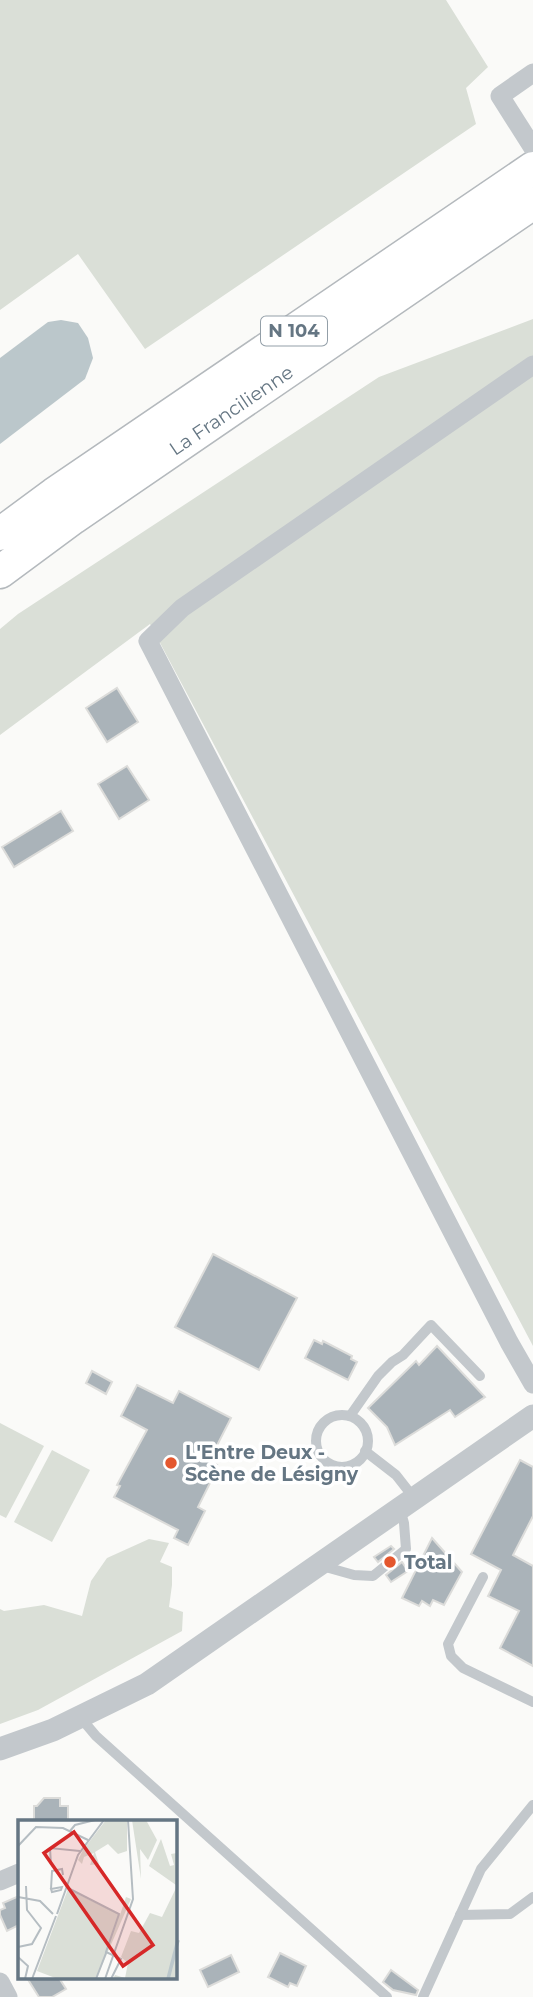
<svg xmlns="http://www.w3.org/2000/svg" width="533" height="1997" viewBox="0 0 533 1997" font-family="Montserrat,sans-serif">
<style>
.green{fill:#dadfd7}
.water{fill:#bbc7cb}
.building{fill:#aab3b9;stroke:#dcdcda;stroke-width:2}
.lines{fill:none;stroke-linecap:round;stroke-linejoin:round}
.trunk-casing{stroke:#b4b9bd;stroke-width:35}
.service{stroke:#c3c8cc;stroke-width:10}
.minor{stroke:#c3c8cc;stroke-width:19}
.tertiary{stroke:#c3c8cc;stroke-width:23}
.trunk{stroke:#fff;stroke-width:32}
.poi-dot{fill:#e4572e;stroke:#fff;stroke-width:2.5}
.labels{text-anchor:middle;stroke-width:7;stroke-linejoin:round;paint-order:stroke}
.shield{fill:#fff;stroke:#939fa8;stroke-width:2}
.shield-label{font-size:18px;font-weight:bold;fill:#657683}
.street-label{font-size:19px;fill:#657683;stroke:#fff}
.poi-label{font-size:19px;font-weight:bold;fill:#657683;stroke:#fff;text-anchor:start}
.inset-river{fill:none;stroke:#bbc7cb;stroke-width:3.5}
.inset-road{fill:none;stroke:#b5bdc2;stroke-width:2}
.view{fill:#d62828;fill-opacity:0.15;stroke:#d62828;stroke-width:3.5}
.inset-edge{fill:none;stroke:#657683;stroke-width:3.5}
</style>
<rect width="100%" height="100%" fill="#fafaf8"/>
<!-- green -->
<g class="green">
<polygon points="0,0 446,0 488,67 466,88 476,124 145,349 78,254 0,310"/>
<polygon points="533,319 533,1346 150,624 0,735 0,629 18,614 379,377"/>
<polygon points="0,1423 44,1446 6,1518 0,1515"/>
<polygon points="52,1450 90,1470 52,1542 14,1522"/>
<polygon points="149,1539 169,1543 160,1562 172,1567 172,1585 169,1607 183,1612 182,1631 38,1710 0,1724 0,1609 4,1611 44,1605 82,1616 91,1581 107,1558"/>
</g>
<!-- water -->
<polygon class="water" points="61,320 78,323 88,338 93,358 85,379 0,444 0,358 48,322"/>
<!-- building -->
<g class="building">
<polygon points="117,688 138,722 107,742 86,708"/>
<polygon points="127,766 149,800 119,819 98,784"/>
<polygon points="61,811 73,831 14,867 2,847"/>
<polygon points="213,1254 297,1298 259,1370 175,1327"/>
<polygon points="314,1340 322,1344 323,1341 352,1356 351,1359 357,1362 348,1380 305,1358"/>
<polygon points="437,1346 485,1397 455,1417 450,1410 395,1445 387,1427 368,1408 416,1361 419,1365"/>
<polygon points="92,1371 112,1382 106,1394 86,1383"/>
<polygon points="137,1385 173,1403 179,1391 231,1418 209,1461 217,1465 211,1476 213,1477 198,1507 205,1511 188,1545 174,1538 178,1530 114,1497 120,1486 117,1485 147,1430 121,1416"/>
<polygon points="520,1460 533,1467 533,1516 513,1555 533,1566 533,1666 500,1648 519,1611 488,1596 501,1570 471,1554"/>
<polygon points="432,1538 462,1572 444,1605 433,1600 430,1606 422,1601 419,1606 402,1598"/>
<polygon points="391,1546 394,1549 378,1562 374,1557"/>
<polygon points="402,1562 408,1571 391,1582 386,1575"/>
<polygon points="44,1798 60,1798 60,1806 68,1806 68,1822 34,1822 34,1806 37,1806"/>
<polygon points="19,1896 19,1925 7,1931 0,1915 0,1910 5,1908 3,1903"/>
<polygon points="280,1953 306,1966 297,1986 290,1983 288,1987 268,1977"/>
<polygon points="231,1955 239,1972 208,1987 200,1970"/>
<polygon points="391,1970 418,1990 416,1995 393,1990 383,1982"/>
<polygon points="27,1978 59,1978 66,1989 52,1997 39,1997"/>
</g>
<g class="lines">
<!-- trunk casing -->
<g class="trunk-casing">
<g id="trunk">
<polyline points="0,534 54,494 533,168"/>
<polyline points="0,572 73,518 533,203"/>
</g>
</g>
<!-- service -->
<g class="service">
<circle cx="342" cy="1441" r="26"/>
<polyline points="350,1416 378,1376 392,1362 403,1355 431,1325 480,1376"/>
<polyline points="365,1451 396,1475 414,1498"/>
<polyline points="322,1566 354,1575 373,1576 406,1549 404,1523 400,1509"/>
<polyline points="483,1577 448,1644 451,1656 463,1668 533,1702"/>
<polyline points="80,1717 96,1736 387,1997"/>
<polyline points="460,1915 510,1914 533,1897"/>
<polyline points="423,1997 481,1869 533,1805"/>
</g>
<!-- minor -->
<g class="minor">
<polyline points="533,73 500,96 533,148"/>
<polyline points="533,365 182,608 148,641 509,1342 533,1384"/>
<polyline points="0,1881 19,1873"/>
<polyline points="0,1982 8,1997"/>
</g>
<!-- tertiary -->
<polyline class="tertiary" points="0,1749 53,1730 147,1684 533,1416"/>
<!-- trunk -->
<use href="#trunk" class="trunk"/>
</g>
<!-- markers -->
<g class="poi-dot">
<circle cx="171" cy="1463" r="7"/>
<circle cx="390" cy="1562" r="7"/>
</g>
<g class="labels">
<!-- shield labels -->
<rect class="shield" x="261" y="316.5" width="66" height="29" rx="5"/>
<g class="shield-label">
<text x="294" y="337">N 104</text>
</g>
<!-- street labels -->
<g class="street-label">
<text transform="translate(231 410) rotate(-34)" y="7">La Francilienne</text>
</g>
<!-- poi labels -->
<g class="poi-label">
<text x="185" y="1459">L'Entre Deux -<tspan x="185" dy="22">Scène de Lésigny</tspan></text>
<text x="404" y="1569">Total</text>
</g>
</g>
<!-- overview -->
<g transform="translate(18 1820)">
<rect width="159" height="159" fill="#fafaf8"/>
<path d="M88,0H109V31L100,34L90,24L77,32L81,44L72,45L76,33L66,37L64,44L60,40L65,30ZM114,0H128L139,20L130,40L122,29L123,59ZM143,19L152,46L156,45L153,34L159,33L158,65L131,46ZM159,66V159H95L97,155L107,158L110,143L103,137L113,111L121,113L132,93L144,97ZM50,69L102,95L108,77L113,79L78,159H40L19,151Z" fill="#dadfd7"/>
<path class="inset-river" d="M150,159L160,120"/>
<path class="inset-road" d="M52,11L57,5L77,0M0,26L18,7L45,8L70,20M33,45L32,28L62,31M44,67L43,70L34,72L33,69ZM48,67L101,94L88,132L103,139L93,159M33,69L34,51L44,49L45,55M0,77L22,81L35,94M39,94L60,35L86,0M0,127L14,124L23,108L9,90L8,66M0,137L10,146L7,159M14,159L38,96M78,159L88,133M87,159L115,79L110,0"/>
<path class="view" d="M56,12L135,125L105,146L26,33Z"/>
<rect width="159" height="159" class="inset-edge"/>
</g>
</svg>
